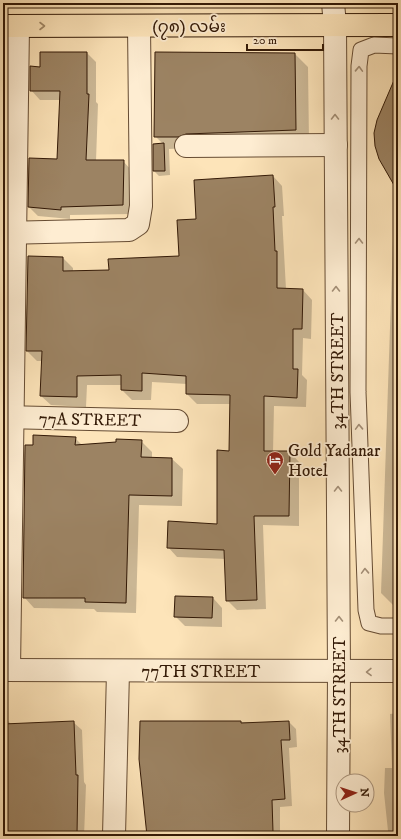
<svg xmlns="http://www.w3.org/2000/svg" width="401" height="839" viewBox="0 0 401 839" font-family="'IM FELL DW Pica','Noto Sans Myanmar',serif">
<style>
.shadow{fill:#0003}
.building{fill:#9c8363;stroke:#331906}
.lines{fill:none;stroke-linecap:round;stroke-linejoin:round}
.service-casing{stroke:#664c33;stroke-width:17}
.minor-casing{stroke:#664c33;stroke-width:24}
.tertiary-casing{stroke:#664c33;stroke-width:24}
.primary-casing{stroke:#331906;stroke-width:24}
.service{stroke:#feedd2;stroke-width:15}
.minor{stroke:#feedd2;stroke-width:22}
.tertiary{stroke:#feedd2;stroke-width:22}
.primary{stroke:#fde4b9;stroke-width:22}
.oneway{stroke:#a28968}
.oneway2{stroke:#a38e76}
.labels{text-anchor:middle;stroke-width:3.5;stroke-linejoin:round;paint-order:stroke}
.street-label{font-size:17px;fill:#331906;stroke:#feedd2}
.poi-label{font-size:17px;fill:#331906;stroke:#feedd2;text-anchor:start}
</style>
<rect width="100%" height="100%" fill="#fde4b9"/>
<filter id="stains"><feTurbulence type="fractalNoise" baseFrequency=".005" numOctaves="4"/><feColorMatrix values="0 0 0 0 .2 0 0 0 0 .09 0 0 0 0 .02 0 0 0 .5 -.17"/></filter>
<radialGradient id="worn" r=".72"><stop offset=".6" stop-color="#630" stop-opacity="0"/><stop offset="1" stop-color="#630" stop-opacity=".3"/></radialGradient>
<!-- shadow -->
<g class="shadow">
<polygon points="87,53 96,62 96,102 98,104 96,161 123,161 132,171 131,214 70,215 70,219 38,216 29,207 58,160 61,100 40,100 31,90 41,68"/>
<polygon points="295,54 308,67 309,142 169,149 170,175 159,176 154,171 163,144 155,136"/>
<polygon points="3,66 14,75 12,214 3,213"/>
<polygon points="398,91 398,608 396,608 381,593"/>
<polygon points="273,176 282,186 284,216 282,216 286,289 303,290 312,300 311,339 303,338 302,375 307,380 306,407 274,406 273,452 290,452 299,462 299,526 263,525 266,609 237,610 227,600 226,559 177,557 168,547 218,525 230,452 231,404 197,404 187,394 187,384 152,382 151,400 132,400 122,390 122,385 87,385 86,407 51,405 41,396 42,361 37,361 27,351 63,258 73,268 73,272 110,271 180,257 197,220"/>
<polygon points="75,438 82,445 141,441 152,452 152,458 172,459 183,469 182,506 139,505 136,613 97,612 94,609 34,608 24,597 34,446"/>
<polygon points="213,598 222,608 222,627 185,626 176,617"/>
<polygon points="398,713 398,836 393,836 388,831 384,793 385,768 392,768 390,714"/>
<polygon points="3,721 8,721 11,724 73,722 82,730 84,782 86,785 84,836 3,836"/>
<polygon points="240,722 289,722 296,729 297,747 289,748 292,806 280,807 280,836 148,836"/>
</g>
<!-- building -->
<g class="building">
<polygon points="40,52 87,52 87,94 89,94 86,160 124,160 123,205 61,207 61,210 28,207 29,158 57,159 60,91 30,91 30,66 40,67"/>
<polygon points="155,52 295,53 296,130 186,134 178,137 154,137"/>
<rect x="3" y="65" width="2" height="26"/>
<polygon points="398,71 398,192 379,159 375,146 374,133 377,120"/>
<polygon points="164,143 165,171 153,171 153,144"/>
<polygon points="273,175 275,207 273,207 275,251 277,251 277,288 303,289 302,329 293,329 293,369 298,369 297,398 264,396 264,451 290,451 289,516 254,516 257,600 226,601 224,550 167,548 168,521 217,524 217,450 229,451 230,395 186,394 186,376 142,373 142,391 121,390 121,375 77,376 77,397 40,396 42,351 26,351 28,256 63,257 63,271 109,270 108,259 179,256 177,220 196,219 194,180"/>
<polygon points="33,435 76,437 75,445 116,442 116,439 142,440 141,457 172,458 172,496 129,495 126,603 85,602 85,598 23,598 25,445 33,445"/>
<polygon points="175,596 213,597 212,618 174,617"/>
<polygon points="74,721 76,775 78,775 77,834 3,835 3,724"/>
<polygon points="140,721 241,721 241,723 289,721 290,740 281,740 285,799 272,800 273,832 243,832 243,835 225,836 147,836 139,759"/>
</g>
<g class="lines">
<!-- service casing -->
<g class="service-casing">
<polyline id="service" points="398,46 374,45 361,50 359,66 358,392 366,610 369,623 381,626 398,626"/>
</g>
<!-- minor casing -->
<g class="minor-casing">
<g id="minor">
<polyline points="333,3 335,25 339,672 338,836"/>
<polyline points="186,146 336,145"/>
<polyline points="3,233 129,230 138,224 141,206 139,26"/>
<polyline points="3,417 177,421"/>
<polyline points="9,670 18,26"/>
<polyline points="114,836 118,671"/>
</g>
</g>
<!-- tertiary casing -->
<g class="tertiary-casing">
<polyline id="tertiary" points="3,670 398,671"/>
</g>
<!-- primary casing -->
<g class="primary-casing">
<polyline id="primary" points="3,26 398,25"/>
</g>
<!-- service -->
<use href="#service" class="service"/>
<!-- minor -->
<use href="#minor" class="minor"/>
<!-- tertiary -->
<use href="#tertiary" class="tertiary"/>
<!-- primary -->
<use href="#primary" class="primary"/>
</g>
<!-- one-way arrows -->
<defs><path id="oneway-chevron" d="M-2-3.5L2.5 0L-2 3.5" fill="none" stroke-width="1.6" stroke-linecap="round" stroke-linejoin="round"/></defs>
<use class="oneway" href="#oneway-chevron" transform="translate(42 26)"/>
<g class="oneway2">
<use href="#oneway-chevron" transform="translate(359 69) rotate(-88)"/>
<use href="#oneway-chevron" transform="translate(335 117) rotate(-90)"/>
<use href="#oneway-chevron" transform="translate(359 241) rotate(-90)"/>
<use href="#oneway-chevron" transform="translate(336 289) rotate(-90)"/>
<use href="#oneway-chevron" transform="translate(359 427) rotate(-92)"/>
<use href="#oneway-chevron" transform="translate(338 489) rotate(-90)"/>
<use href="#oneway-chevron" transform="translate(365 571) rotate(-92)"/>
<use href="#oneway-chevron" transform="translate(339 619) rotate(-90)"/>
<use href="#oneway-chevron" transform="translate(369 672) rotate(179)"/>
</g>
<!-- icons -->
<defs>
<g id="hotel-pin" transform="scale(0.9)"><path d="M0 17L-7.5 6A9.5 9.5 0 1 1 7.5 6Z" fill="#8f2418" stroke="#feedd2"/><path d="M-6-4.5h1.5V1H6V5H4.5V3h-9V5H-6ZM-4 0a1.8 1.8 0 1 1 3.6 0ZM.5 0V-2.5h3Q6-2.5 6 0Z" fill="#fff"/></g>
</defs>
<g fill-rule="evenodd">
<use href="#hotel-pin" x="275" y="460"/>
</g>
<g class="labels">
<!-- street labels -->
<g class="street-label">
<text x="189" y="32">(၇၈) လမ်း</text>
<text transform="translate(337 371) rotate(-90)" y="6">34TH STREET</text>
<text transform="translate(90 419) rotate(1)" y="6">77A STREET</text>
<text x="201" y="677">77TH STREET</text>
<text transform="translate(339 695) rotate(-90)" y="6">34TH STREET</text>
</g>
<!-- poi labels -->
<g class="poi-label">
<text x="288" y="456">Gold Yadanar<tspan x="288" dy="20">Hotel</tspan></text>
</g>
</g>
<!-- margin -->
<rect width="401" height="839" fill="none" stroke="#fde4b9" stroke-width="16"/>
<rect x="4" y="4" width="393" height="831" fill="none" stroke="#331906" stroke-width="2"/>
<rect x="8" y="8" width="385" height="823" fill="none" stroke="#331906"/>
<!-- north arrow -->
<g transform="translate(355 793) rotate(87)"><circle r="19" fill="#feedd2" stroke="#ad9880"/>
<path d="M0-3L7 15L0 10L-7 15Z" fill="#8f2418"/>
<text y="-6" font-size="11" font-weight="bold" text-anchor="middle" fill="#331906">N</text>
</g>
<!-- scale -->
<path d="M247 44v6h76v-6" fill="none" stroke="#331906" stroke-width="2"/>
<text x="253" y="44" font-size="12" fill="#331906" stroke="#feedd2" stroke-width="3" paint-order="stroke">20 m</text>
<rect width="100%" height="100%" filter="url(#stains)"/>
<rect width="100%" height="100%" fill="url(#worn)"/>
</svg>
